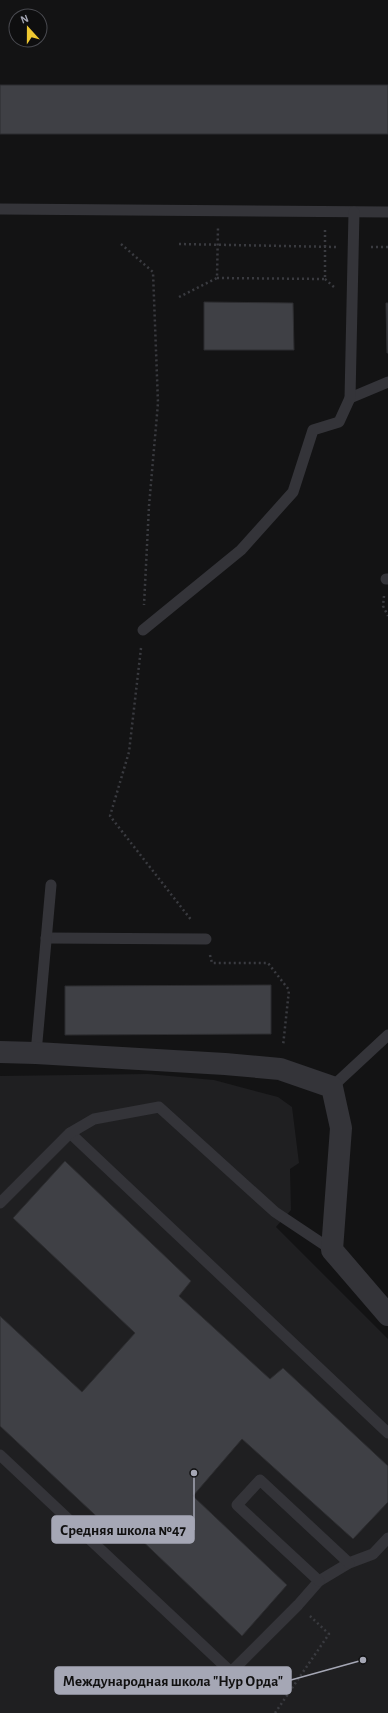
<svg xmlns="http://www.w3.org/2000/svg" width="388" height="1713" viewBox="0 0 388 1713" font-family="'Alegreya Sans',sans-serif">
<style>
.built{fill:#1f1f21}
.building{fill:#3f4045;stroke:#2d2d30}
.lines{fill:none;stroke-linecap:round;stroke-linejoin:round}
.path{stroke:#3a3b40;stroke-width:2.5;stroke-dasharray:2 3;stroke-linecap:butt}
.lane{stroke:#343439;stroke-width:11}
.street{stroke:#343439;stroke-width:22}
.leader{fill:none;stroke:#a5a7b5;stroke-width:1.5}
.callout-dot{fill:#a5a7b5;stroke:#0e0e0f;stroke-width:1.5}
.callout{fill:#a5a7b5;stroke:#a5a7b5;stroke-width:1.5}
.callout-label{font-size:15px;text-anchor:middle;font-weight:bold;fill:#111}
</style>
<rect width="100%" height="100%" fill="#131314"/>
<!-- built -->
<polygon class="built" points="148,1074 214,1080 278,1097 292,1107 299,1163 290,1169 291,1210 276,1227 388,1339 388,1713 0,1713 0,1076"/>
<!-- building -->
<g class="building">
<rect x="0" y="85" width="388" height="49"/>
<polygon points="204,302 293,303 294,350 204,350"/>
<polygon points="386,303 388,303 388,353 387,353"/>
<polygon points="271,985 271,1034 65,1035 65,986"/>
<polygon points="65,1161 191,1281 179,1296 270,1379 283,1368 388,1466 388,1502 353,1539 242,1439 193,1496 287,1585 242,1636 133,1532 125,1543 0,1426 0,1316 82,1392 135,1333 13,1218"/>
</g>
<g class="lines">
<!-- path -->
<g class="path">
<polyline points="121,244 153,272 158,403 149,506 144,605"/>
<polyline points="179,244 336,247"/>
<polyline points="371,247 388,247"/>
<polyline points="217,278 325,279 325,229"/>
<polyline points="325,279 335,288"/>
<polyline points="179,297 217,278 218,228"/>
<polyline points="384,596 383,606 388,616"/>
<polyline points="141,648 129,752 110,816 192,921"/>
<polyline points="210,955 212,963 268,963 289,990 283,1046"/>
<polyline points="275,1713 329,1634 310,1616"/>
</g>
<!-- lane -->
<g class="lane">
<polyline points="0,209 388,212"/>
<polyline points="350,398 388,382"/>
<polyline points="386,579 388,579"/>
<polyline points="143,630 241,550 293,492 313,430 339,422 350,398 354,212"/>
<polyline points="46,938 206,939"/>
<polyline points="36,1053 51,885"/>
<polyline points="332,1087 388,1035"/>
<polyline points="70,1133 388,1433"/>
<polyline points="0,1203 70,1133 94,1119 159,1107 275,1212 332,1250"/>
<polyline points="0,1455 231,1672 298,1605 319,1581 349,1563 373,1554 388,1538"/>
<polyline points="319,1581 237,1505 260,1480 349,1563"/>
</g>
<!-- street -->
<polyline class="street" points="0,1052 36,1053 225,1064 280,1069 332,1087 341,1128 332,1250 388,1315"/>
</g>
<!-- callouts -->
<path class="leader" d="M194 1473L194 1530M363 1660L291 1680"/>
<g class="callout-dot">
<circle cx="194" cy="1473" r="4"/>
<circle cx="363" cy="1660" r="4"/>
</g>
<g class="callout">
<rect x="52" y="1516" width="142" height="27" rx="4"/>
<rect x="55" y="1667" width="236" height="27" rx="4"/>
</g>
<g class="callout-label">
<text x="123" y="1535">Средняя школа №47</text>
<text x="173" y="1686">Международная школа "Нур Орда"</text>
</g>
<!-- north arrow -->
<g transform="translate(28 28) rotate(339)"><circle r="19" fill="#0e0e0f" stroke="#4a4b51"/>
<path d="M0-3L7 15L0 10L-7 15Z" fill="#efc831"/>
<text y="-6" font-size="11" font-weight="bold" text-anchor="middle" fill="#a5a7b5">N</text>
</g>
</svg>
